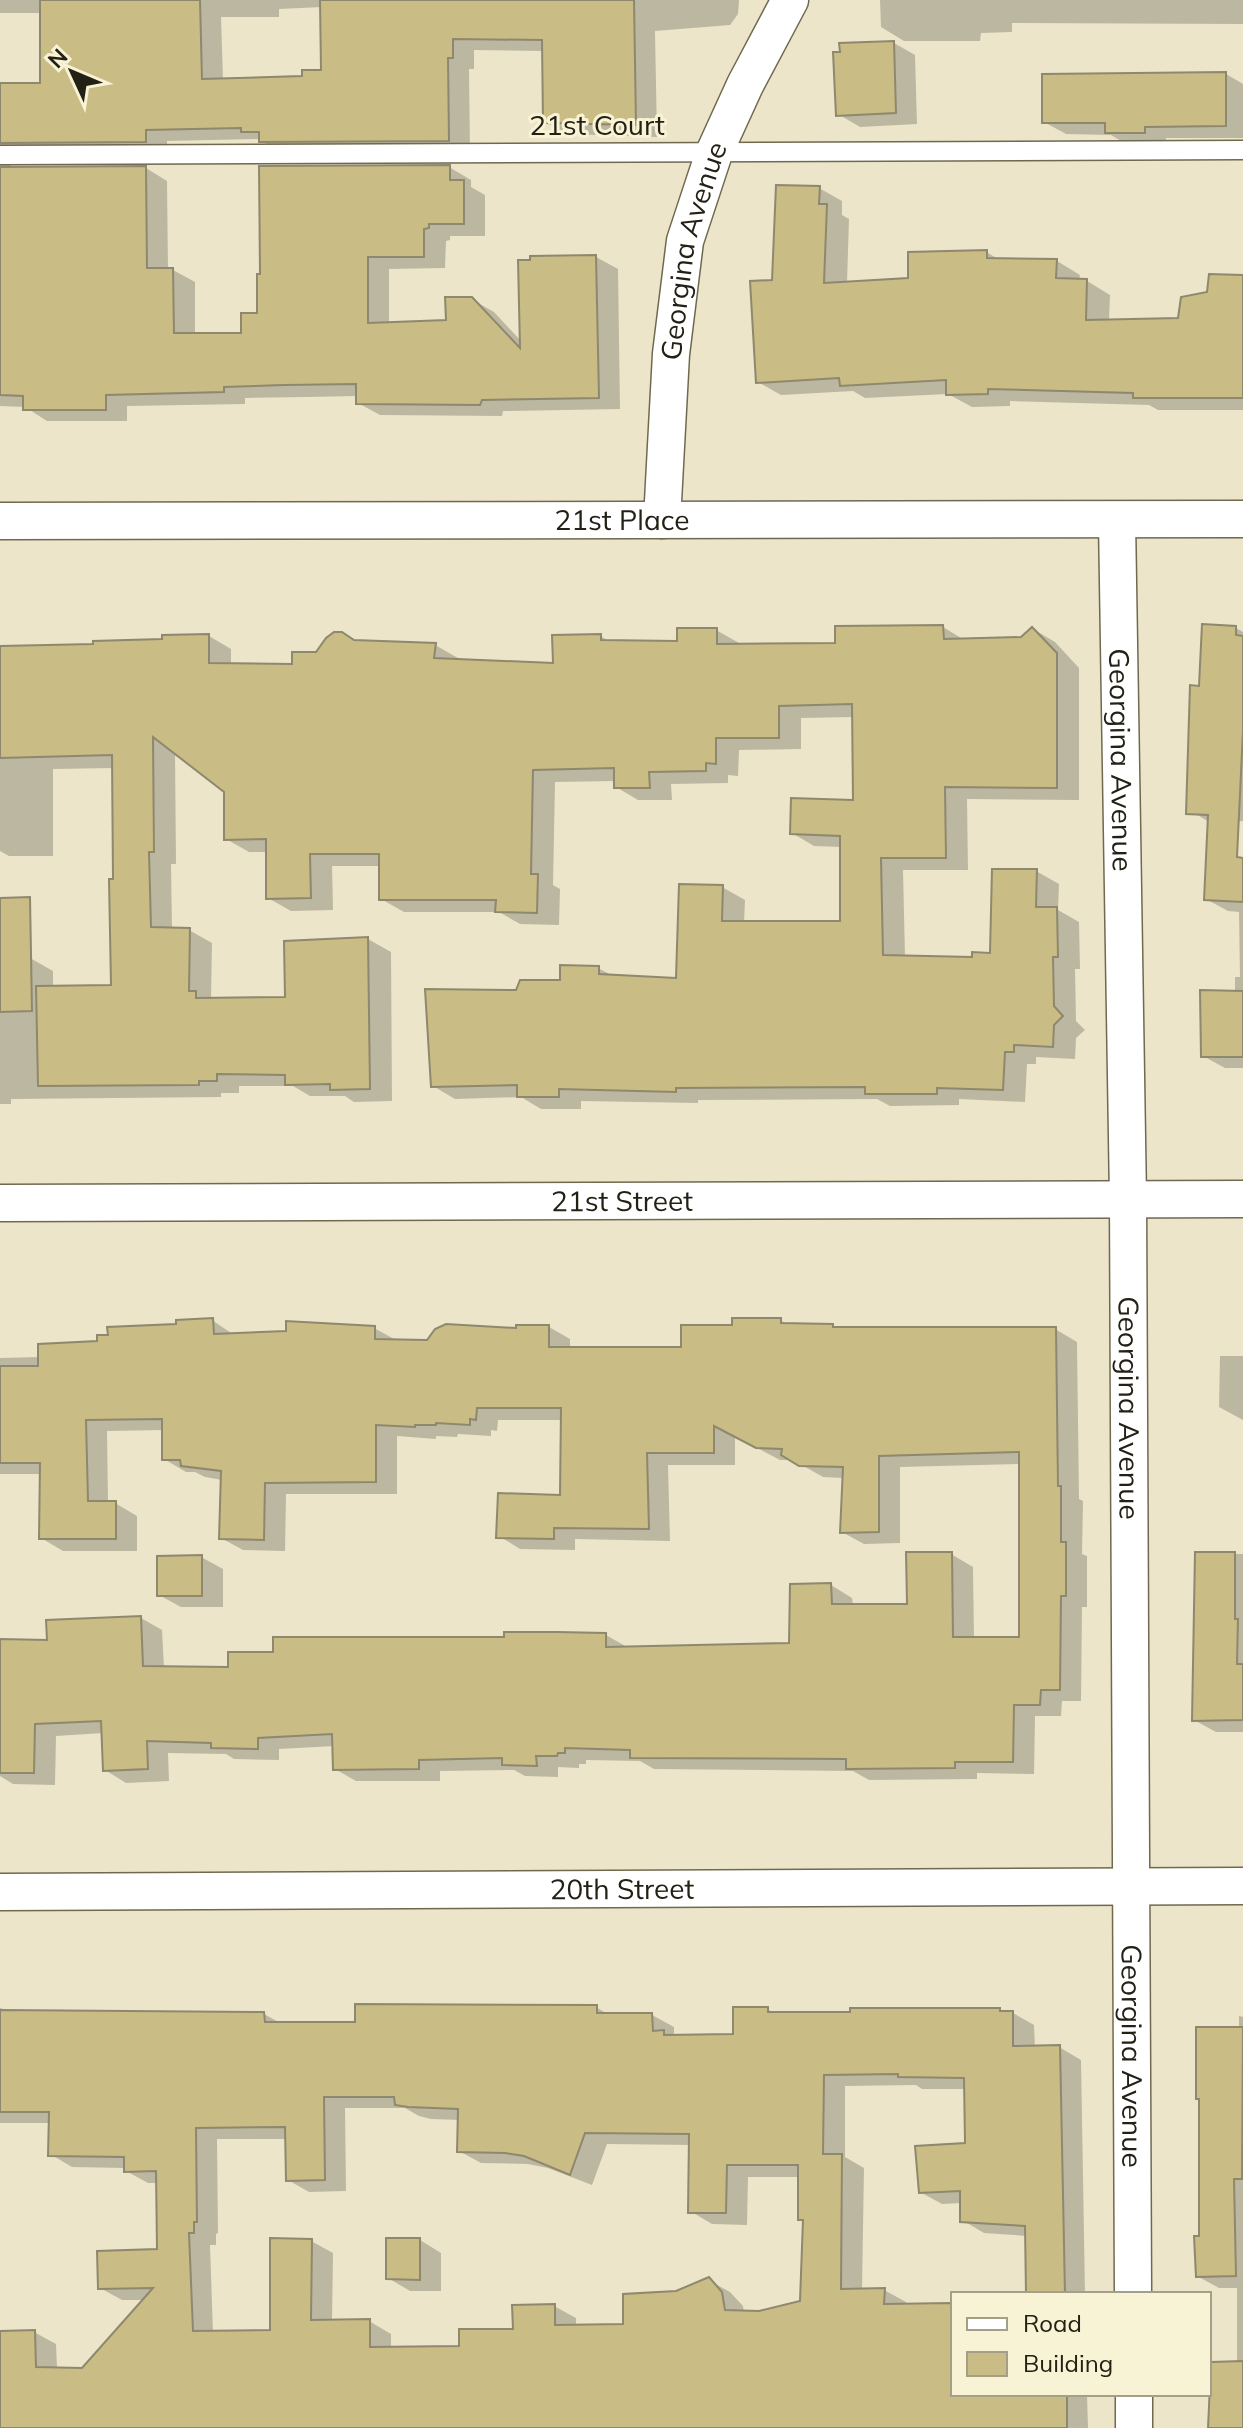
<svg xmlns="http://www.w3.org/2000/svg" width="1243" height="2428" viewBox="0 0 1243 2428" font-family="Mulish,sans-serif">
<style>
.shadow{fill:#0003;fill-rule:evenodd}
.building{fill:#c9bc84;stroke:#8e886e;stroke-width:2;fill-rule:evenodd}
.lines{fill:none;stroke-linecap:round;stroke-linejoin:round}
.lane-casing{stroke:#6f6950;stroke-width:21}
.street-casing{stroke:#6f6950;stroke-width:39}
.lane{stroke:#fff;stroke-width:18}
.street{stroke:#fff;stroke-width:36}
.labels{text-anchor:middle;stroke-width:6;stroke-linejoin:round;paint-order:stroke}
.street-label{font-size:28px;fill:#232116;stroke:#f9f3d6}
</style>
<rect width="100%" height="100%" fill="#ece5c9"/>
<!-- shadow -->
<g class="shadow">
<path d="M0,0H739L738,14L730,25L655,31L657,137L567,134L545,122L544,51L474,50V69H469L470,153H283L257,139L167,141V154L10,162L11,169L146,168L167,181L168,270H173L195,282V335H243L259,315L449,167L471,180V187L485,195V236H450V240L446,241L445,268L389,269V325L448,322L471,299L494,312L522,342L596,257L618,269L620,409L503,411L502,416L380,415L358,403V396L307,397L245,398V404L127,406V421H47L25,407L0,406V85H42V13H0ZM322,7L323,72L304,78L223,80L221,17H279V9Z"/>
<polygon points="880,0 1243,0 1243,24 1012,23 1012,32 981,33 980,41 904,41 881,27"/>
<polygon points="894,43 915,55 917,124 860,127 838,114"/>
<polygon points="1226,74 1243,84 1243,138 1166,138 1166,144 1128,145 1111,135 1066,134 1044,122"/>
<polygon points="819,188 842,201 842,215 849,219 847,283 910,280 986,252 1000,260 1057,261 1080,275 1079,281 1087,281 1110,295 1109,321 1180,320 1209,294 1243,276 1243,410 1158,410 1149,405 1010,401 1010,406 972,407 948,394 865,398 853,391 781,395 758,382 774,282"/>
<polygon points="943,627 966,641 1022,639 1033,629 1055,642 1079,668 1079,800 967,799 968,870 903,870 905,957 974,959 992,955 1036,871 1059,884 1058,910 1079,922 1080,969 1075,969 1076,1021 1085,1030 1076,1038 1075,1059 1036,1057 1036,1064 1027,1064 1025,1102 959,1099 959,1105 890,1106 877,1099 698,1100 698,1103 581,1101 581,1109 541,1109 521,1097 455,1099 433,1086 517,992 562,982 598,968 615,977 678,980 722,887 745,900 744,923 842,923 842,847 814,846 792,833 855,802 854,717 801,718 801,749 739,750 738,776 728,775 728,783 671,784 672,800 638,800 616,787 616,781 555,782 553,885 560,889 559,925 520,924 499,912 404,912 381,899 381,866 332,866 333,910 291,911 268,898 268,852 249,852 226,839 226,791 175,752 176,864 171,864 172,930 189,930 212,943 211,999 287,999 368,939 391,952 392,1101 354,1102 345,1096 310,1096 293,1086 239,1086 239,1093 221,1093 221,1097 11,1099 11,1104 0,1104 0,920 30,958 53,971 53,988 113,987 115,881 114,768 53,769 53,856 9,856 0,851 0,645 19,645 24,648 164,641 209,636 231,649 231,665 294,666 317,654 355,642 435,645 458,658 457,661 555,665 600,636 611,642 679,643 716,630 739,643 739,646 838,645"/>
<polygon points="1236,628 1243,632 1243,821 1209,822 1188,809"/>
<polygon points="1243,865 1243,1068 1225,1068 1203,1056 1235,993 1235,977 1240,977 1239,912 1228,911 1206,899"/>
<polygon points="212,1320 234,1335 374,1328 396,1340 428,1342 549,1327 570,1339 570,1349 683,1349 734,1327 780,1320 789,1325 832,1326 837,1329 1055,1329 1077,1342 1079,1499 1083,1501 1082,1554 1087,1556 1087,1607 1082,1607 1081,1701 1062,1701 1061,1716 1035,1716 1034,1774 977,1773 977,1779 869,1780 853,1771 654,1769 640,1761 586,1760 586,1764 579,1764 579,1768 558,1767 558,1777 525,1776 514,1770 440,1771 440,1781 356,1781 335,1769 335,1746 279,1749 279,1760 234,1759 226,1754 168,1753 169,1781 126,1783 105,1770 103,1733 56,1736 55,1785 13,1784 0,1776 0,1641 49,1642 141,1618 162,1630 164,1668 230,1669 275,1654 606,1635 627,1647 791,1645 831,1585 852,1598 853,1606 909,1606 951,1554 973,1567 974,1639 1021,1639 1021,1464 900,1467 900,1543 864,1544 842,1532 844,1478 823,1477 793,1460 780,1460 735,1436 735,1465 668,1465 670,1541 575,1539 575,1550 520,1549 499,1536 562,1497 563,1420 498,1420 497,1431 491,1430 491,1436 458,1434 457,1437 436,1436 436,1439 397,1436 397,1494 286,1494 285,1551 243,1550 221,1538 222,1480 205,1477 195,1472 186,1472 164,1459 164,1430 107,1431 108,1503 115,1503 137,1516 137,1551 63,1551 41,1538 42,1474 0,1474 0,1358 40,1357"/>
<polygon points="1220,1356 1243,1356 1243,1420 1219,1407"/>
<polygon points="1197,1554 1243,1554 1243,1732 1216,1732 1194,1720"/>
<polygon points="201,1557 223,1569 223,1607 181,1607 159,1595"/>
<path d="M596,2007L609,2015H652L674,2027V2037L735,2036L767,2009L776,2014L999,2010L1013,2013L1034,2025L1035,2048L1059,2047L1081,2060L1085,2294H1007V2292H1028L1027,2236L984,2233L962,2220V2203L942,2204L920,2192L967,2145L966,2089H922L916,2085L845,2086V2157L864,2168L862,2290H884L906,2302V2306L953,2305V2394H1087L1088,2428H0V2333L34,2332L56,2344L57,2369L83,2370L145,2300H122L100,2288L159,2251L158,2183H148L126,2171V2168L72,2167L50,2154L51,2123H0V2008L13,2012L264,2014L282,2024H357ZM345,2108H405L419,2116L431,2119L460,2120L459,2151L481,2163L528,2164L548,2168L592,2185L607,2144L691,2145L690,2211L712,2224L747,2225L748,2177H800V2219L805,2222L802,2303L760,2313L744,2312L743,2306L730,2292L708,2280L676,2293L625,2326L576,2327V2318L554,2306L515,2331L461,2348H391V2334L369,2321L332,2322L333,2253L311,2241L272,2332L213,2333L210,2245H216V2234L218,2233L217,2139H287L288,2180L309,2192L346,2191Z"/>
<polygon points="1239,2016 1243,2017 1243,2428 1208,2428 1237,2364 1237,2288 1219,2288 1197,2276 1201,2238 1239,2029"/>
<polygon points="420,2240 441,2253 441,2291 410,2291 388,2278"/>
</g>
<!-- building -->
<g class="building">
<polygon points="40,0 200,0 202,79 302,76 302,70 321,70 320,0 634,0 636,125 543,123 542,40 453,39 453,58 448,58 449,141 259,142 259,132 241,132 241,128 146,130 146,142 0,143 0,83 40,83"/>
<polygon points="894,41 896,113 836,116 833,52 840,52 839,43"/>
<polygon points="1226,72 1226,126 1145,127 1145,133 1105,133 1105,123 1042,123 1042,74"/>
<polygon points="450,165 450,180 464,180 464,224 429,224 429,228 424,229 424,257 368,257 368,323 446,320 445,297 472,297 520,348 518,260 530,260 530,256 596,255 599,398 482,400 480,405 356,404 356,384 284,385 224,387 224,392 106,395 106,410 23,410 23,396 0,395 0,167 146,166 147,268 173,268 174,333 241,333 241,313 257,313 257,274 260,274 259,166"/>
<polygon points="776,185 820,186 819,204 827,204 824,283 908,278 908,252 987,250 987,258 1057,259 1056,278 1087,279 1086,320 1178,318 1181,297 1207,292 1209,274 1243,275 1243,398 1133,398 1133,393 988,389 988,394 946,395 946,380 840,386 839,378 756,383 750,281 772,280"/>
<polygon points="1202,624 1236,626 1236,635 1243,636 1243,731 1237,857 1243,858 1243,902 1204,900 1208,815 1186,814 1190,685 1199,686"/>
<polygon points="943,625 944,639 1021,637 1032,627 1057,653 1057,788 945,787 946,858 881,858 883,955 972,957 972,952 990,953 992,869 1037,869 1036,907 1057,907 1058,957 1053,957 1054,1006 1063,1016 1054,1025 1053,1047 1014,1045 1014,1052 1005,1052 1003,1090 937,1088 937,1094 865,1094 865,1087 676,1088 676,1092 559,1089 559,1097 517,1097 517,1085 431,1087 425,989 516,990 520,980 560,980 560,965 599,966 599,974 676,978 679,884 723,885 722,921 840,921 840,836 790,834 791,798 853,800 852,704 779,706 779,738 716,738 716,764 706,763 706,771 649,772 650,788 614,788 614,768 533,770 531,874 538,874 537,913 495,912 496,900 379,900 379,854 310,854 311,898 266,899 266,839 224,840 224,792 153,737 154,852 149,852 151,927 190,928 189,991 196,991 196,998 285,997 284,941 368,937 370,1089 330,1090 330,1084 285,1085 285,1075 217,1074 217,1081 199,1081 199,1085 38,1086 36,986 111,985 109,879 113,879 112,755 0,758 0,646 93,644 93,641 162,639 162,635 209,634 209,663 292,664 292,652 316,652 326,638 334,632 342,632 354,640 436,643 434,658 553,663 552,635 601,634 601,640 677,641 677,628 717,628 717,644 835,643 835,626"/>
<polygon points="30,897 32,1011 0,1012 0,898"/>
<polygon points="1200,990 1243,991 1243,1057 1201,1057"/>
<polygon points="213,1318 214,1334 286,1331 286,1321 375,1326 375,1339 427,1340 435,1329 446,1324 516,1328 516,1325 549,1325 549,1347 681,1347 681,1325 732,1325 732,1318 781,1318 781,1323 833,1324 833,1327 1056,1327 1058,1486 1061,1486 1061,1542 1066,1542 1066,1596 1061,1596 1060,1690 1041,1690 1040,1705 1014,1705 1013,1762 955,1762 955,1768 846,1769 846,1759 630,1758 630,1750 565,1748 565,1753 558,1753 557,1756 536,1756 537,1766 502,1765 502,1758 419,1760 419,1769 333,1770 332,1734 258,1738 258,1749 211,1748 211,1743 147,1741 148,1769 103,1771 101,1721 35,1724 34,1773 0,1773 0,1639 47,1640 46,1620 141,1616 143,1666 228,1667 228,1652 273,1652 273,1637 504,1637 504,1632 557,1632 606,1633 606,1647 789,1643 790,1584 831,1583 832,1604 907,1604 906,1552 952,1552 953,1637 1019,1637 1019,1452 879,1456 879,1532 840,1533 843,1467 799,1466 781,1455 782,1449 756,1448 714,1426 714,1453 647,1453 649,1529 554,1528 554,1539 496,1538 498,1493 560,1495 561,1408 477,1408 476,1420 470,1419 470,1425 436,1423 436,1425 415,1425 415,1427 376,1425 376,1482 265,1483 264,1540 219,1539 221,1471 181,1466 180,1460 162,1460 162,1419 86,1420 88,1501 116,1501 116,1539 39,1539 40,1463 0,1463 0,1366 38,1366 38,1344 97,1341 97,1335 108,1335 107,1327 176,1324 176,1320"/>
<polygon points="1195,1552 1235,1552 1235,1619 1238,1619 1237,1664 1243,1664 1243,1720 1192,1721"/>
<polygon points="202,1555 202,1596 157,1596 157,1556"/>
<path d="M355,2004L597,2005V2013H652L653,2031L664,2030V2035L733,2034V2007H768V2012H850V2008H1000V2011H1013V2046L1060,2045L1065,2294H1026L1025,2226L960,2222V2191L919,2193L915,2146L965,2143L964,2078L898,2077V2074L824,2075L823,2154H842L841,2289L885,2288L884,2304L952,2303L953,2394H1067V2428H0V2331L35,2330L36,2367L82,2368L153,2288L98,2289L97,2251L157,2249L156,2171L124,2172V2157L48,2156L49,2112H0V2010L264,2012L265,2022H355ZM324,2097H394L395,2105L408,2107L458,2109L457,2152L505,2153L524,2156L570,2175L585,2133L689,2134L688,2213H726L727,2165H798V2220H803L800,2301L759,2311L725,2310L722,2292L709,2277L676,2291L623,2294V2324L555,2325V2304L512,2305L513,2329H459V2346L370,2347V2319L311,2320L312,2239L270,2238V2330L193,2331L189,2233H194V2222H197L196,2128L285,2127L286,2181L325,2180Z"/>
<polygon points="1196,2027 1243,2027 1242,2179 1234,2179 1236,2276 1196,2277 1194,2236 1199,2236 1199,2099 1196,2099"/>
<polygon points="386,2238 420,2238 420,2280 386,2279"/>
<polygon points="1243,2361 1243,2428 1208,2428 1211,2362"/>
</g>
<g class="lines">
<!-- lane casing -->
<g class="lane-casing">
<polyline id="lane" points="0,155 1243,150"/>
</g>
<!-- street casing -->
<g class="street-casing">
<g id="street">
<path id="s1" d="M662,520L671,354L685,241L714,153L745,85L790,0"/>
<path id="s2" d="M1117,520L1128,1199L1133,2294"/>
<path id="s3" d="M0,521L1243,519"/>
<path id="s4" d="M0,1203L1243,1199"/>
<path id="s5" d="M0,1892L1243,1886"/>
<polyline points="1134,2394 1134,2428"/>
</g>
</g>
<!-- lane -->
<use href="#lane" class="lane"/>
<!-- street -->
<use href="#street" class="street"/>
</g>
<g class="labels">
<!-- street labels -->
<g class="street-label">
<text x="597" y="135">21st Court</text>
<text dy="10" stroke="none"><textPath href="#s1" startOffset="272">Georgina Avenue</textPath></text>
<text dy="10" stroke="none"><textPath href="#s3" startOffset="622">21st Place</textPath></text>
<text dy="10" stroke="none"><textPath href="#s2" startOffset="240">Georgina Avenue</textPath></text>
<text dy="10" stroke="none"><textPath href="#s4" startOffset="622">21st Street</textPath></text>
<text dy="10" stroke="none"><textPath href="#s2" startOffset="888">Georgina Avenue</textPath></text>
<text dy="10" stroke="none"><textPath href="#s5" startOffset="622">20th Street</textPath></text>
<text dy="10" stroke="none"><textPath href="#s2" startOffset="1536">Georgina Avenue</textPath></text>
</g>
</g>
<!-- legend -->
<rect x="951" y="2292" width="260" height="104" fill="#f9f3d6" stroke="#a39f89" stroke-width="2"/>
<rect x="967" y="2318" width="40" height="12" fill="#ffffff" stroke="#a39f89" stroke-width="2"/>
<text x="1023" y="2332" font-size="24" fill="#232116">Road</text>
<rect x="967" y="2352" width="40" height="24" fill="#c9bc84" stroke="#a39f89" stroke-width="2"/>
<text x="1023" y="2372" font-size="24" fill="#232116">Building</text>
<!-- north arrow -->
<g transform="translate(72 72) rotate(314)" stroke="#f9f3d6" stroke-width="6" paint-order="stroke">
<path d="M0-6L14 30L0 20L-14 30Z" fill="#232116"/>
<text y="-12" font-size="22" font-weight="bold" text-anchor="middle" fill="#232116">N</text>
</g>
</svg>
